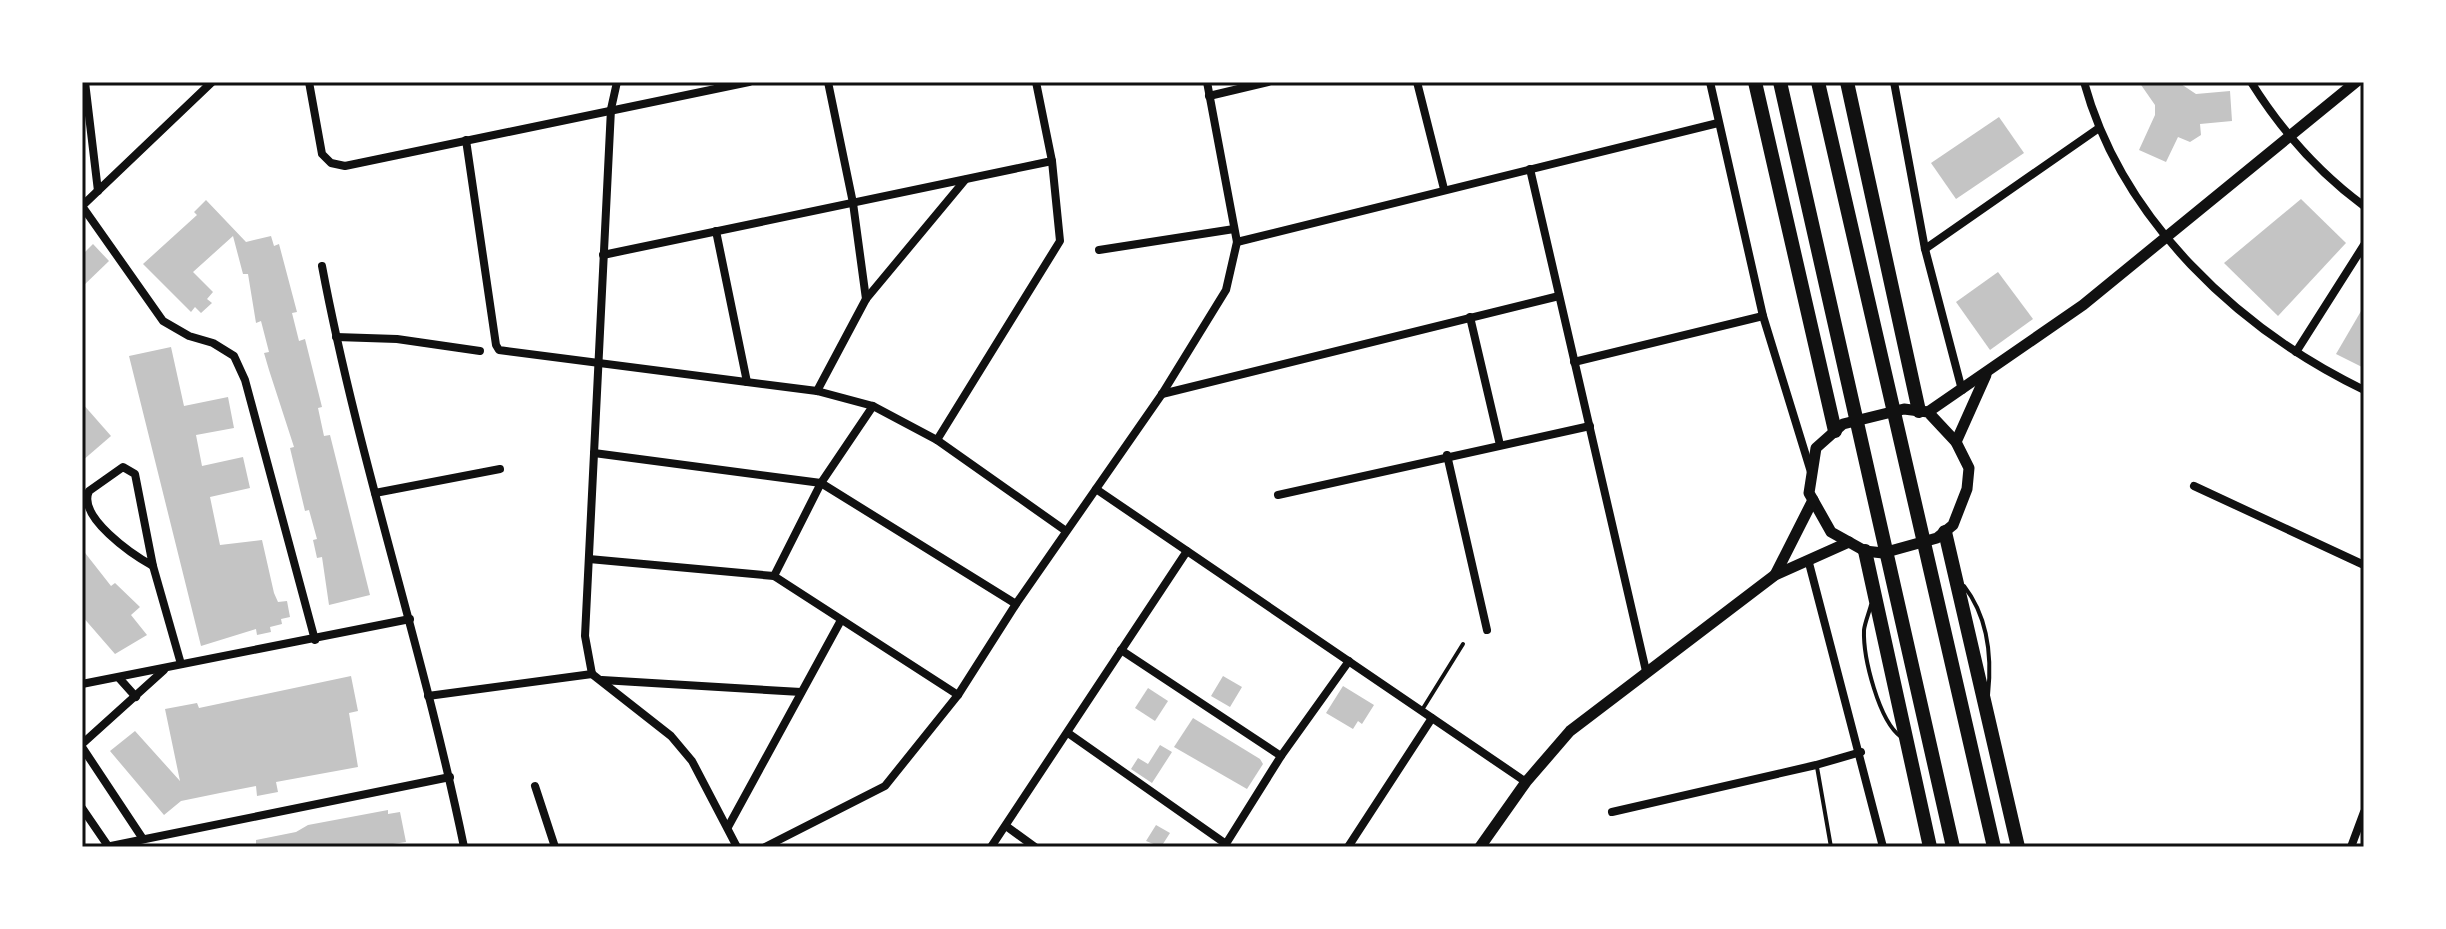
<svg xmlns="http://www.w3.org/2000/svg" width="2446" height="929" viewBox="0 0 2446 929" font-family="Overpass,sans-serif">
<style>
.building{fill:#c4c4c4}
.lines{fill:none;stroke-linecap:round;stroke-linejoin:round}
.service{stroke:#111;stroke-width:4}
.minor{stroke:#111;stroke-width:8}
.tertiary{stroke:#111;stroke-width:11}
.trunk{stroke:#111;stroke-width:14}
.neatline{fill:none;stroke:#111;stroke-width:3}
</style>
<rect width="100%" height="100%" fill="#fff"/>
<!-- building -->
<g class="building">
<polygon points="2139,82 2178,82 2196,94 2230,91 2232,121 2200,124 2201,135 2190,142 2178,137 2166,162 2139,150 2155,115 2155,105"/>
<polygon points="1999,117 2024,153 1956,199 1931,163"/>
<polygon points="2301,199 2346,243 2278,316 2224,263"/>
<polygon points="206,200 246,242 271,236 274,246 279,244 297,312 292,313 299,341 305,339 322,407 318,408 324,436 330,435 370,595 329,605 322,557 317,558 313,540 317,539 309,510 305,511 290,448 294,447 269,370 264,353 269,352 261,321 256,323 248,274 243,274 233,236 193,272 213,292 207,299 212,303 201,313 195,307 191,312 143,264 197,215 194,212"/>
<polygon points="93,244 109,261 82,287 82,255"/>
<polygon points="1998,272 2033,319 1990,350 1956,302"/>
<polygon points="2364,306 2364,368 2336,354"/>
<polygon points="171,347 184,406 228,397 234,428 196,435 202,466 243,457 250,488 210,497 220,545 262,540 274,593 278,602 287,601 290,617 281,619 282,624 270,627 271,632 257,635 256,629 201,646 129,356"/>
<polygon points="82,403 111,436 82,461"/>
<polygon points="82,549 111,586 115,583 140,607 131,615 147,635 115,654 82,616"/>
<polygon points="351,676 358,711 349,713 358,767 276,782 278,792 257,796 256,786 220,793 181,801 164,815 110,751 135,731 180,781 165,709 197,703 199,708"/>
<polygon points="1223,676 1242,687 1230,707 1211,696"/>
<polygon points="1343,686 1374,705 1362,724 1358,721 1353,729 1326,713"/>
<polygon points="1148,688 1168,701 1155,721 1135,708"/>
<polygon points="1193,718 1260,759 1263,764 1247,789 1174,747"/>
<polygon points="1160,745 1172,752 1152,783 1131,769 1138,758 1148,764"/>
<polygon points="388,810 388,814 400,812 406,842 373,847 256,847 256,840 296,832 308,825"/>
<polygon points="1156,825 1170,833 1161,847 1146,841"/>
</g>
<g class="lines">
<!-- service -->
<g class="service">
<path d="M1964,586C1988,617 1992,658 1988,695"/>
<path d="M1871,605C1869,613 1865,622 1864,630C1863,658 1879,721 1901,737"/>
<polyline points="1422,710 1463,644"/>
<polyline points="1817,767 1831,847"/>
</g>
<!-- minor -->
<g class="minor">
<polyline points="85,82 98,191"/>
<polyline points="309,82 322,154 331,163 345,166 749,82"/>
<polyline points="828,82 853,203 866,299"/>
<polyline points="1417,82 1444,189"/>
<polyline points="1710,82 1763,316 1811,472"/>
<polyline points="1894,82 1925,249 1962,390"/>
<path d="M2084,82C2122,220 2238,329 2364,390"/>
<path d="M2251,82C2281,130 2318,172 2364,206"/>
<polyline points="1209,96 1268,82"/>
<polyline points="466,140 496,345 499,350 817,391 873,406 937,440 1066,531"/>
<polyline points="1530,169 1646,671"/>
<polyline points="82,206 163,321 189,336 213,343 234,356 245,380 315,640"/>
<polyline points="82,206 212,82"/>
<polyline points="716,231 747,382"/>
<polyline points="1237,242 1718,123"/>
<polyline points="1925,249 2099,128"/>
<polyline points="1099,250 1234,229"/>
<polyline points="603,255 1052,161"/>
<path d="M322,266C359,462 424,652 464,847"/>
<polyline points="1470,317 1500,445"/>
<polyline points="336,337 397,339 480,351"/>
<polyline points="2296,352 2364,245"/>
<polyline points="1574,362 1763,316"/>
<polyline points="817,391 866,299 965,180"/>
<polyline points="1162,394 1559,296"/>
<polyline points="937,440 1060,241 1052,161 1036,82"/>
<polyline points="594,453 821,483 1016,604"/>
<polyline points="1447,455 1487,630"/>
<path d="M123,467L135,474L153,566C133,555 77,517 89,491Z"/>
<polyline points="2194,486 2364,565"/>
<polyline points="1096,489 1526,782"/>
<polyline points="375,493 500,469"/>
<polyline points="1278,495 1590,426"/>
<polyline points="589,559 774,576 958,695"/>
<polyline points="1809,563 1883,847"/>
<polyline points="153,566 181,664"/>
<polyline points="774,576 821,483 873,406"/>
<polyline points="1121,650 1281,756"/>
<polyline points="592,674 585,636 611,109 617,82"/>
<polyline points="592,674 671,736 692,761 737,847"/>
<polyline points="119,678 136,697"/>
<polyline points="602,680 801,692"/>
<polyline points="82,684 410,619"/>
<polyline points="428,696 592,674"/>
<polyline points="1068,733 1226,844"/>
<polyline points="82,744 164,670"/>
<polyline points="82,747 143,839"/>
<polyline points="535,786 555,847"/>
<polyline points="82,808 108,846"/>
<polyline points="1612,812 1816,765 1861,752"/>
<polyline points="1006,826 1035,847"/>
<polyline points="728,827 840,622"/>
<polyline points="106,847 450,777"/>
<polyline points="765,847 885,786 958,695 1016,604 1162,394 1226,290 1237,242 1207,82"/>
<polyline points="991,847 1187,551"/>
<polyline points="1224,847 1281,756 1349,661"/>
<polyline points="1348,847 1432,718"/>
<polyline points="2351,847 2364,812"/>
</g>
<!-- tertiary -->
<g class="tertiary">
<polygon points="1904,409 1928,412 1956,442 1969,468 1967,489 1953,525 1937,538 1883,553 1865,551 1831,532 1809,493 1816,448 1843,424"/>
<polyline points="1928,412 2083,305 2356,82"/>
<polyline points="1956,442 1986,375"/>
<polyline points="1775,575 1813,500"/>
<polyline points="1480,847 1526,782 1570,731 1775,575 1849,542"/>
</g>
<!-- trunk -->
<g class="trunk">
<polyline points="1755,82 1835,431"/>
<polyline points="1780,82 1953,847"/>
<polyline points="1818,82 1994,847"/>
<polyline points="1847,82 1919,411"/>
<polyline points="1945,532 2018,847"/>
<polyline points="1865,551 1930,847"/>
</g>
</g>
<!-- border -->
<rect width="2446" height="929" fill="none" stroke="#ffffff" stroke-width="168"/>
<rect x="84" y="84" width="2278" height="761" class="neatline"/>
</svg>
